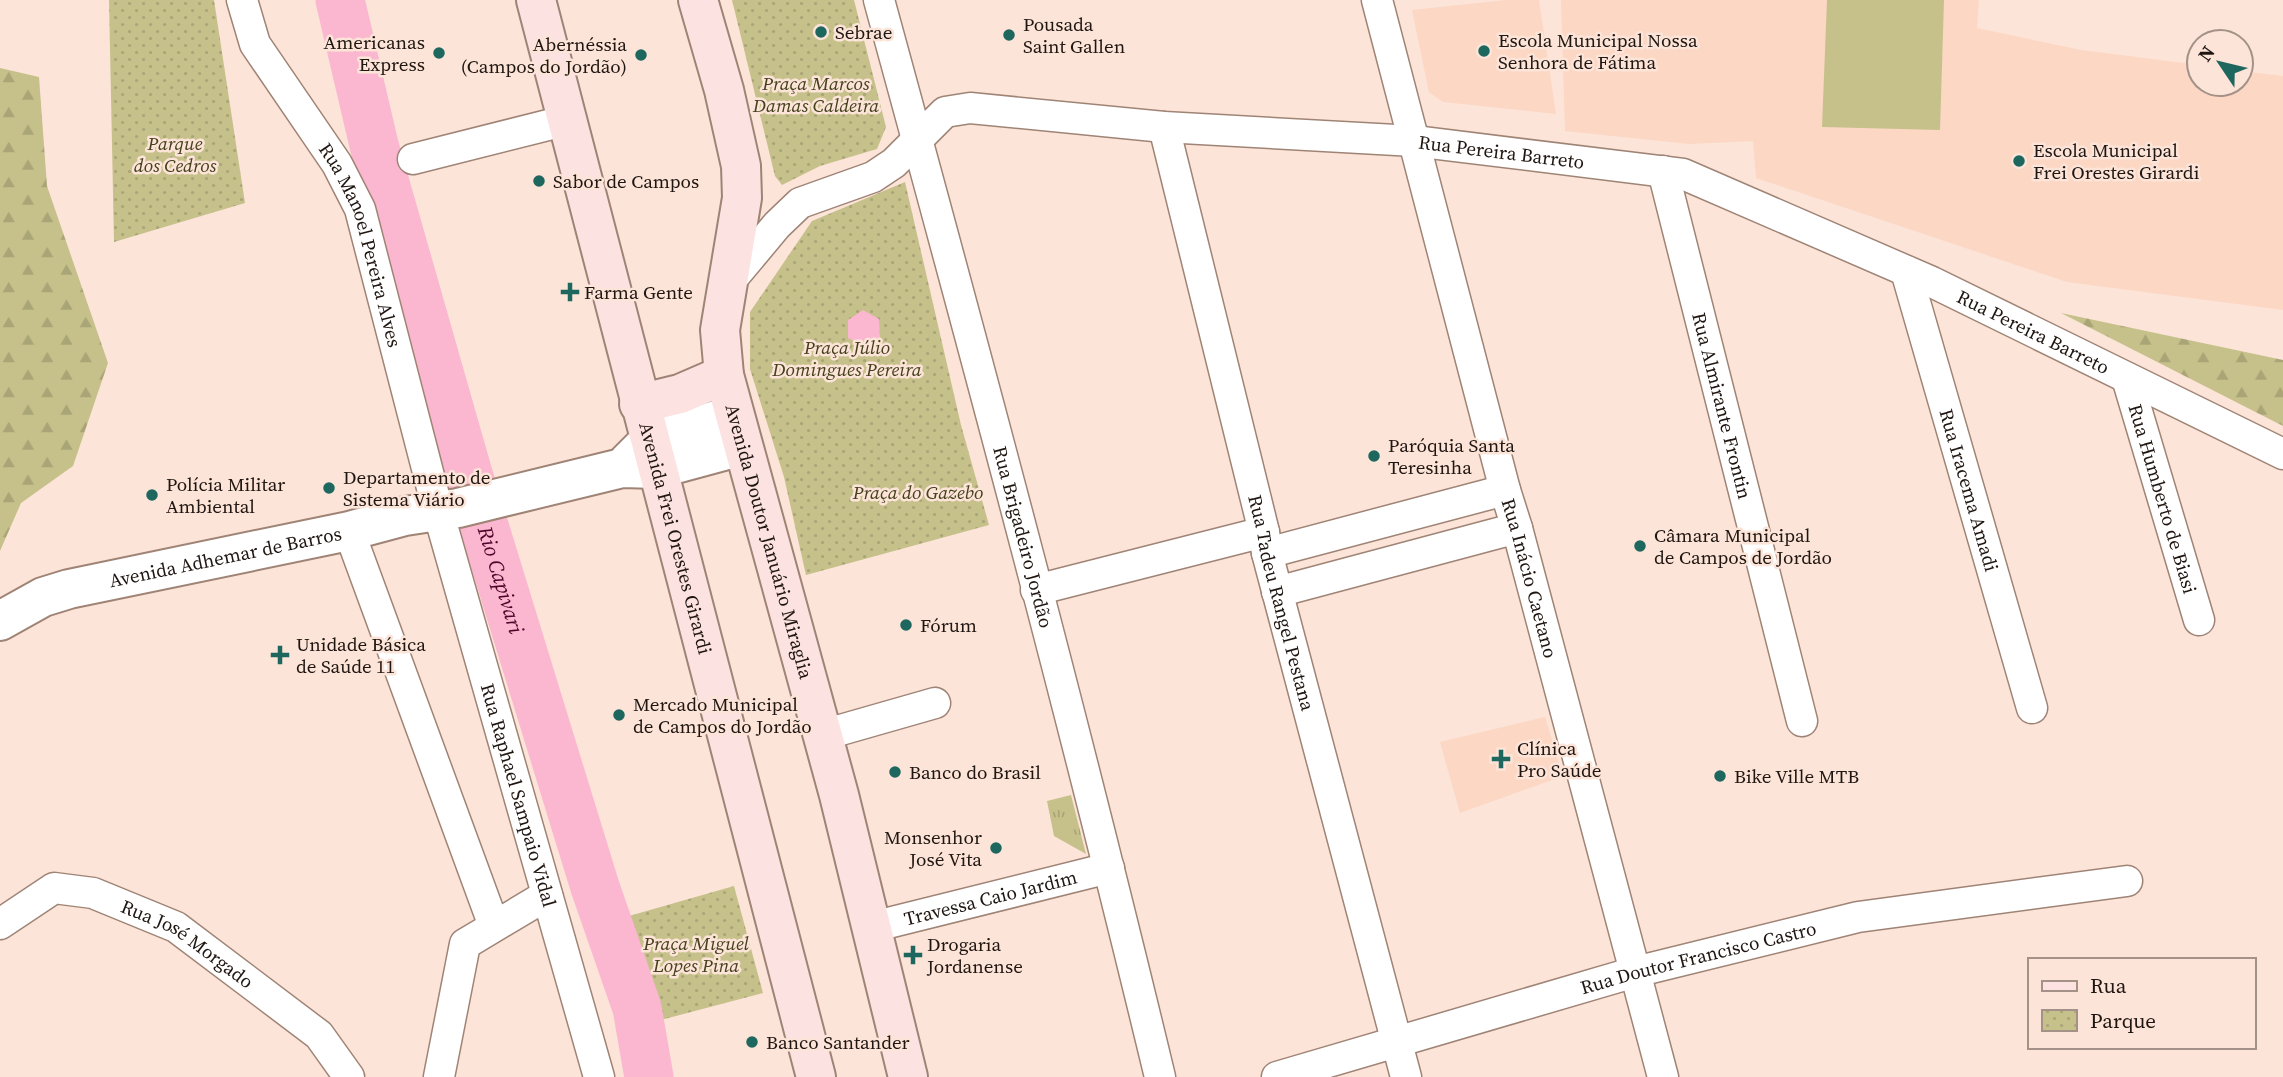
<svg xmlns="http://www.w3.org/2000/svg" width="2283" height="1077" viewBox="0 0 2283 1077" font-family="'Source Serif 4',serif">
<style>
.built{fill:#fcd7c4}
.grass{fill:url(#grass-tufts)}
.forest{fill:url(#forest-firs)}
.park{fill:url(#park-dots)}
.pitch{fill:#c6c18a}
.water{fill:#fbb7d0}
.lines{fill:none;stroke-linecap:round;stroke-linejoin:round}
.river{stroke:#fbb7d0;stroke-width:49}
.minor-casing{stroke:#9f8476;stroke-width:33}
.tertiary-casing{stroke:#9f8476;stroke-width:42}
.secondary-casing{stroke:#9f8476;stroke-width:42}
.minor{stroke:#fff;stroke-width:30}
.tertiary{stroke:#fff;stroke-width:38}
.secondary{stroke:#fce3e2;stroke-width:38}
.poi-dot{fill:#1d675e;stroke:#fce4d8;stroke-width:2.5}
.labels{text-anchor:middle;stroke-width:5;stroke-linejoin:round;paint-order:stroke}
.poi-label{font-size:19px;fill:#201611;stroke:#fce4d8;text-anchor:start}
.park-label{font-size:19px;font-style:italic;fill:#44401c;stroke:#fce4d8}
.street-label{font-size:19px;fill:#201611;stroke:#fce4d8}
.water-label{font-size:21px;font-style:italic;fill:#4e052b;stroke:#fce4d8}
</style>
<defs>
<pattern id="grass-tufts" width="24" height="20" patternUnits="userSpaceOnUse" patternTransform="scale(1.75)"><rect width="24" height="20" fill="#c6c18a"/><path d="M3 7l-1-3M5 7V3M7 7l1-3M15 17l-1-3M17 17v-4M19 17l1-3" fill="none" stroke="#aaa576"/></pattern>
<pattern id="forest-firs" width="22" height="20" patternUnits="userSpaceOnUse" patternTransform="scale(1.75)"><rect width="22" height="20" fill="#c6c18a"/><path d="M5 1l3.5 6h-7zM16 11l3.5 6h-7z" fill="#aaa576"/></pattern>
<pattern id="park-dots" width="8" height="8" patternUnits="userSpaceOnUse" patternTransform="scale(1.75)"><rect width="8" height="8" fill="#c6c18a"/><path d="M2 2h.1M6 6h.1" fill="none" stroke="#aaa576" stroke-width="1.8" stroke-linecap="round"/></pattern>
</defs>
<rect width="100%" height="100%" fill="#fce4d8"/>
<!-- built -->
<g class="built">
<polygon points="1506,0 1539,0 1556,114 1443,102 1429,92 1412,10"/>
<polygon points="1561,0 1979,0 1977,28 2081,50 2199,65 2199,84 2241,84 2241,71 2283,76 2283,310 2067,282 1756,178 1753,141 1689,144 1565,131"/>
<polygon points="1545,717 1563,776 1460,813 1440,742"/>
</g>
<!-- grass -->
<polygon class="grass" points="1071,795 1086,854 1054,836 1047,801"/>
<!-- forest -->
<g class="forest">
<polygon points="0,68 39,77 47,186 108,363 73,466 21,503 0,551"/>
<polygon points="2061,313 2283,360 2283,426"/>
</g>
<!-- park -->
<g class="park">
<polygon points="109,0 214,0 245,203 114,242"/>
<polygon points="732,0 854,0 886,127 877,149 820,166 782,185 775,176"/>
<polygon points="905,182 961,425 989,525 806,575 784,477 750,369 750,312 812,221"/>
<polygon points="734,886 763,993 657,1021 629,916"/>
</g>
<!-- pitch -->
<polygon class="pitch" points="1827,0 1944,0 1940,130 1822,127"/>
<!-- water -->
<polygon class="water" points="863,310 879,319 880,337 864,346 848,338 848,320"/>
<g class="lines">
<!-- river -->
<path class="river" id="s1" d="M340,0L374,145L468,474L595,887L637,1008L649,1077"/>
<!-- minor casing -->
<g class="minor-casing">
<g id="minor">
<path id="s2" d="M242,0L255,44L337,164L360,209L438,511L599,1077"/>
<path id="s3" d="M879,0C977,358 1073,716 1160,1077"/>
<path id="s4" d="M1377,0L1505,490L1517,528L1663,1077"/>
<path id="s5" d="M1164,127L1264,532L1267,553L1406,1077"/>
<polyline points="413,159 568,120"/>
<path id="s6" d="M1663,171L1802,721"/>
<path id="s7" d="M1906,271L2032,708"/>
<path id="s8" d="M726,286L777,225L800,203L873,177L894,163L945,112L970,108L1164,127L1414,141L1683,174L1932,282L2283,454"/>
<path id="s9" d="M2127,378L2199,620"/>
<polyline points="349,531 494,926"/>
<polyline points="1267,553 1505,490"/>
<polyline points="1036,590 1264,532"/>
<polyline points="1277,592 1517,528"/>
<polyline points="823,735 935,703"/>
<path id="s10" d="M0,924L54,888L93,893L176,927L319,1035L349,1077"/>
<path id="s11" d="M872,927L1109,868"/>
<polyline points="439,1077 465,944 547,895"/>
<path id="s12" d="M1277,1077L1635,972L1858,917L2127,881"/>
</g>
</g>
<!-- tertiary casing -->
<g class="tertiary-casing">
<g id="tertiary">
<polyline points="628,462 649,441 733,415"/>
<path id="s13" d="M0,621L43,597L69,589L349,531L405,516L458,508L622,468L657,469L742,446"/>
</g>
</g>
<!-- secondary casing -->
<g class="secondary-casing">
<g id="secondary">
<path id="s14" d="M536,0L816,1077"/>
<path id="s15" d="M698,0L724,90L741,166L742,198L720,330L724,375L839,795L908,1077"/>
<polyline points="639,404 680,394 724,375"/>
</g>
</g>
<!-- minor -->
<use href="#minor" class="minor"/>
<!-- tertiary -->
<use href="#tertiary" class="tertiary"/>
<!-- secondary -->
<use href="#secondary" class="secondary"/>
</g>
<!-- markers -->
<g class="poi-dot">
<circle cx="821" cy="32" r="7"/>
<circle cx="1009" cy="35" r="7"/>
<circle cx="1484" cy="51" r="7"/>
<circle cx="439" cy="53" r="7"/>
<circle cx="641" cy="55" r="7"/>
<circle cx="2019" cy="161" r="7"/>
<circle cx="539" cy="181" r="7"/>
<path d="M566.5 281.5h7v7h7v7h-7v7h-7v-7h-7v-7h7z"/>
<circle cx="1374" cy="456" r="7"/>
<circle cx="329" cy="488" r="7"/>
<circle cx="152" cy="495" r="7"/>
<circle cx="1640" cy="546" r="7"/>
<circle cx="906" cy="625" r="7"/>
<path d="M276.5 644.5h7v7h7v7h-7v7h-7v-7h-7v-7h7z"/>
<circle cx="619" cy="715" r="7"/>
<path d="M1497.5 748.5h7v7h7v7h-7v7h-7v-7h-7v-7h7z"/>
<circle cx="895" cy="772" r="7"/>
<circle cx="1720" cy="776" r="7"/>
<circle cx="996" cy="848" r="7"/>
<path d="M909.5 944.5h7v7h7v7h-7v7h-7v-7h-7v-7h7z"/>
<circle cx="752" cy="1042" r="7"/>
</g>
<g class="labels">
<!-- poi labels -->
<g class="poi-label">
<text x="1023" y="31">Pousada<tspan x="1023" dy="22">Saint Gallen</tspan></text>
<text x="835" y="39">Sebrae</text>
<text x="1498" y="47">Escola Municipal Nossa<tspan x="1498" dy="22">Senhora de Fátima</tspan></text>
<text x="425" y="49" text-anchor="end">Americanas<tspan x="425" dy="22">Express</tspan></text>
<text x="627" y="51" text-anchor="end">Abernéssia<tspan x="627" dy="22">(Campos do Jordão)</tspan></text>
<text x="2033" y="157">Escola Municipal<tspan x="2033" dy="22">Frei Orestes Girardi</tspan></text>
<text x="553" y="188">Sabor de Campos</text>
<text x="584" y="299">Farma Gente</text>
<text x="1388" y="452">Paróquia Santa<tspan x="1388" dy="22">Teresinha</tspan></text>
<text x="343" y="484">Departamento de<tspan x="343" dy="22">Sistema Viário</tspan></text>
<text x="166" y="491">Polícia Militar<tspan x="166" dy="22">Ambiental</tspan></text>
<text x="1654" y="542">Câmara Municipal<tspan x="1654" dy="22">de Campos de Jordão</tspan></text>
<text x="920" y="632">Fórum</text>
<text x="296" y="651">Unidade Básica<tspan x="296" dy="22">de Saúde 11</tspan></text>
<text x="633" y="711">Mercado Municipal<tspan x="633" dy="22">de Campos do Jordão</tspan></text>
<text x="1517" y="755">Clínica<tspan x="1517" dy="22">Pro Saúde</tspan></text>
<text x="909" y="779">Banco do Brasil</text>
<text x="1734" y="783">Bike Ville MTB</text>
<text x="982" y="844" text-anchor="end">Monsenhor<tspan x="982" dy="22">José Vita</tspan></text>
<text x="927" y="951">Drogaria<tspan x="927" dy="22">Jordanense</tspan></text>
<text x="766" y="1049">Banco Santander</text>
</g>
<!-- park labels -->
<g class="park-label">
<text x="816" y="90">Praça Marcos<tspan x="816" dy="22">Damas Caldeira</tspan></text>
<text x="175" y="150">Parque<tspan x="175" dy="22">dos Cedros</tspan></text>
<text x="847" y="354">Praça Júlio<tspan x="847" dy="22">Domingues Pereira</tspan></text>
<text x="918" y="499">Praça do Gazebo</text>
<text x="696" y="950">Praça Miguel<tspan x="696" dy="22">Lopes Pina</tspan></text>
</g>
<!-- street labels -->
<g class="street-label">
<text dy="7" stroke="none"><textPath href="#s8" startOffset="845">Rua Pereira Barreto</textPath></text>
<text dy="7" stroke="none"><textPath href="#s2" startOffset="276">Rua Manoel Pereira Alves</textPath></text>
<text dy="7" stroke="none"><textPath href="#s8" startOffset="1412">Rua Pereira Barreto</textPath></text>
<text dy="7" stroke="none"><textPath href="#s6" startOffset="242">Rua Almirante Frontin</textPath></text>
<text dy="7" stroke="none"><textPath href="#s7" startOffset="228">Rua Iracema Amadi</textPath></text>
<text dy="7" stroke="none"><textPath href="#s9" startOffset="126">Rua Humberto de Biasi</textPath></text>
<text dy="7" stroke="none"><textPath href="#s3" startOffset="556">Rua Brigadeiro Jordão</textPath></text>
<text dy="7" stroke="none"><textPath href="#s14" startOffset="556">Avenida Frei Orestes Girardi</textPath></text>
<text dy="7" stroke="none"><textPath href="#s15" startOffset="555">Avenida Doutor Januário Miraglia</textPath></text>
<text dy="7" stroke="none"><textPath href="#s13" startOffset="236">Avenida Adhemar de Barros</textPath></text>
<text dy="7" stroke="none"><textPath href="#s4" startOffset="598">Rua Inácio Caetano</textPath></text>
<text dy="7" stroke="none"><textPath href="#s5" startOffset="490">Rua Tadeu Rangel Pestana</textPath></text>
<text dy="7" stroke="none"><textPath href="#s2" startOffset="849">Rua Raphael Sampaio Vidal</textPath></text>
<text dy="7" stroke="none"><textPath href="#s11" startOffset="122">Travessa Caio Jardim</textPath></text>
<text dy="7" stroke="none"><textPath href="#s10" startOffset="212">Rua José Morgado</textPath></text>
<text dy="7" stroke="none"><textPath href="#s12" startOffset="438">Rua Doutor Francisco Castro</textPath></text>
</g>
<!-- water labels -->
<g class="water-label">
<text dy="7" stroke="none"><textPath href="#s1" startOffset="602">Rio Capivari</textPath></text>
</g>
</g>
<!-- legend -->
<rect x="2028" y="958" width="228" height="91" fill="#fce4d8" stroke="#a49288" stroke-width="2"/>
<rect x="2042" y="981" width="35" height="10" fill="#fce3e2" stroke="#a49288" stroke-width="2"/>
<text x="2090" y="993" font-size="21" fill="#201611">Rua</text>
<rect x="2042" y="1010" width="35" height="21" fill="url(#park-dots)" stroke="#a49288" stroke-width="2"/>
<text x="2090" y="1028" font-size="21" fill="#201611">Parque</text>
<!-- north arrow -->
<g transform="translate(2220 63) rotate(305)"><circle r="33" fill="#fce4d8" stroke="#a49288" stroke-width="2"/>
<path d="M0-5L12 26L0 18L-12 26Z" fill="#1d675e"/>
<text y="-10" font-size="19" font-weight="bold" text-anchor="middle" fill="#201611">N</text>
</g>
</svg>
